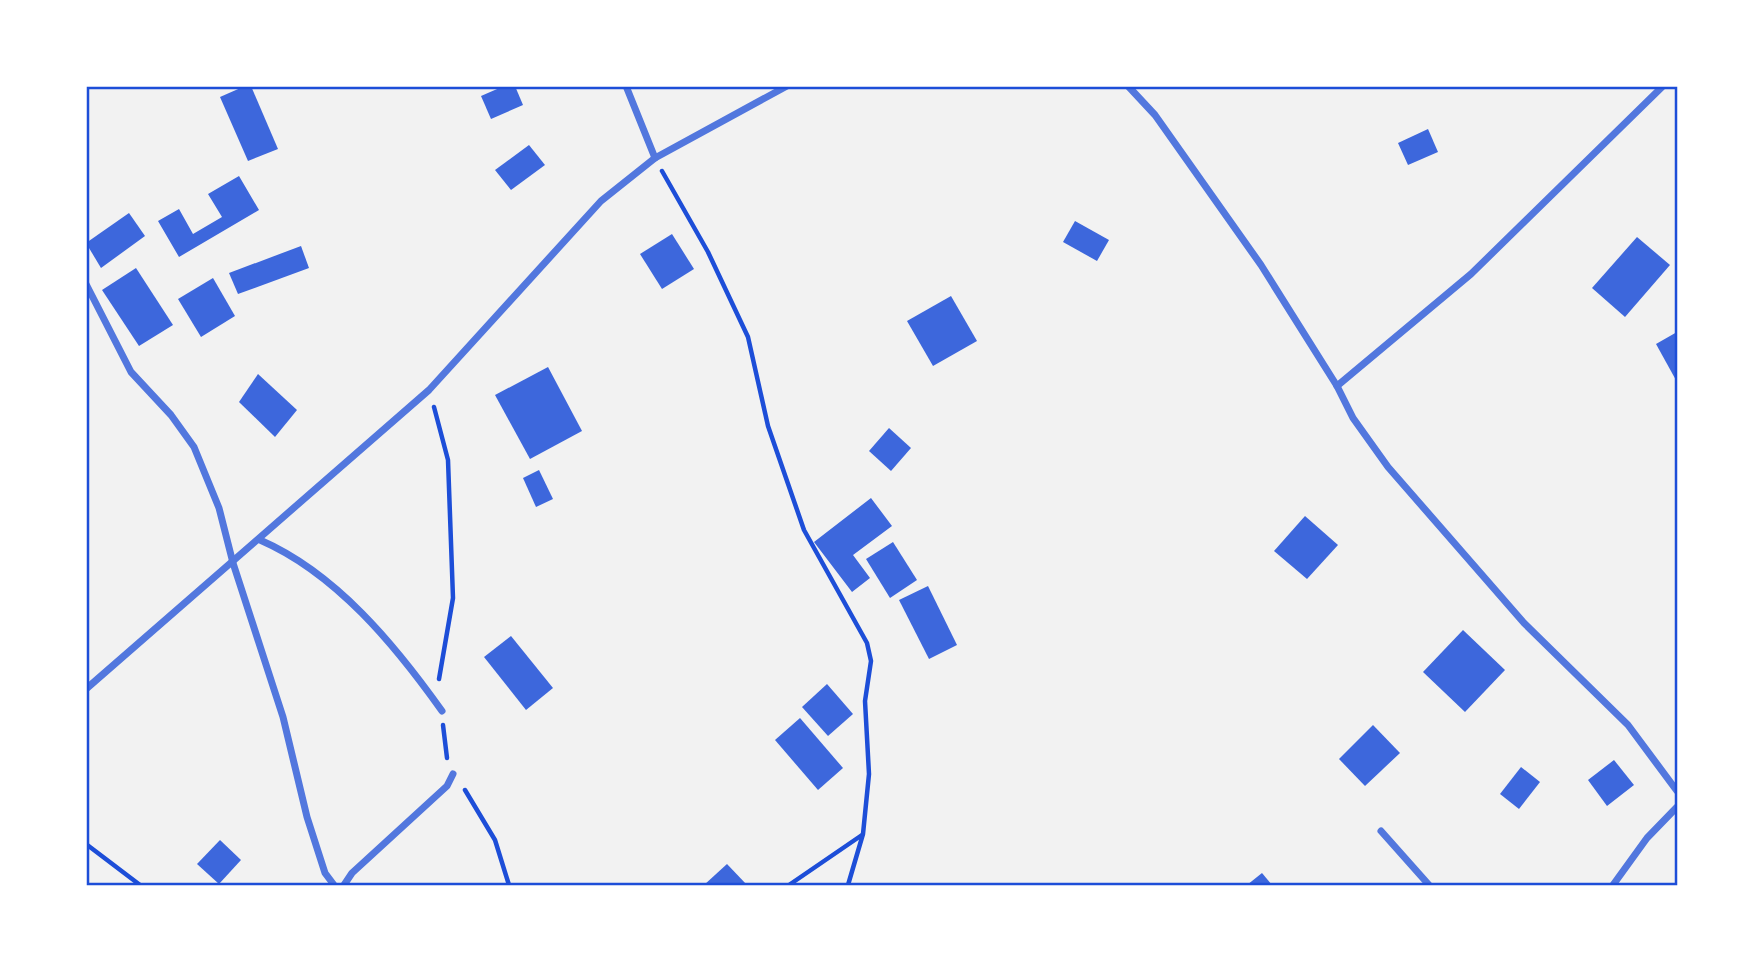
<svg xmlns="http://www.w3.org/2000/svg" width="1763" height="971" viewBox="0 0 1763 971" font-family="'Source Serif 4',serif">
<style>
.building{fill:#3d67dc}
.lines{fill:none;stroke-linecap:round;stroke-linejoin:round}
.path{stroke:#1d4ed8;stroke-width:4.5}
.minor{stroke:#5277de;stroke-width:7}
.neatline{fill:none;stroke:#1d4ed8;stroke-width:2.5}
</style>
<rect width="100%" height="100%" fill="#f2f2f2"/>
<!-- building -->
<g class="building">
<polygon points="245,86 251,86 278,149 248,161 220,97"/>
<polygon points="504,86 515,86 523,105 491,119 481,96"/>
<polygon points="1428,129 1438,152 1408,165 1398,143"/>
<polygon points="529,145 545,165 511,190 495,170"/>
<polygon points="239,176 259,210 179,257 158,221 179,209 193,234 222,217 208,194"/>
<polygon points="129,213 145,236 101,268 86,243"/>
<polygon points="1075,221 1109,240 1097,261 1063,242"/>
<polygon points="672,234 694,269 662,289 640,254"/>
<polygon points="1637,237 1670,265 1625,317 1592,288"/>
<polygon points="301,246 309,268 238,294 229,273"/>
<polygon points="136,268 173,325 139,346 102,290"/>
<polygon points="213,278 235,316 201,337 178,299"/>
<polygon points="951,296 977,341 933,366 907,321"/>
<polygon points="1677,332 1677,382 1656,344"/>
<polygon points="548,367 582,431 530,459 495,395"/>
<polygon points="258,374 297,410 275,437 239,402"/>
<polygon points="889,428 911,448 891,471 869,451"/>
<polygon points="539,470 553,499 536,507 523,478"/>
<polygon points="871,498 892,526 853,555 870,578 852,592 814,542"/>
<polygon points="1305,516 1338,545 1307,579 1274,551"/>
<polygon points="893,542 917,580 890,598 866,559"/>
<polygon points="928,586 957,645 929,659 899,600"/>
<polygon points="1463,630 1505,670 1465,712 1423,672"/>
<polygon points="511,636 553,688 526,710 484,657"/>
<polygon points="827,684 853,714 828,736 802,707"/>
<polygon points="800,718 843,768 818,790 775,740"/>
<polygon points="1373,725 1400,753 1365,786 1339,759"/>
<polygon points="1614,760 1634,785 1607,806 1588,780"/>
<polygon points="1521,767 1540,782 1519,809 1500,794"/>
<polygon points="220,840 241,860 219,884 197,864"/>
<polygon points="727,864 747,885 704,885"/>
<polygon points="1262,873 1272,885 1247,885"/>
</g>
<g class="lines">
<!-- path -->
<g class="path">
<polyline points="662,171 708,252 748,337 768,426 804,530 867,643 871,661 865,701 869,774 863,834 848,885"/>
<polyline points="434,407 448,460 453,598 439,679"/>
<polyline points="443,725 447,758"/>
<polyline points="465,790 495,840 509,885"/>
<polyline points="86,844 140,885"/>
<polyline points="789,885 862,835"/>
</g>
<!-- minor -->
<g class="minor">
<polyline points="626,86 655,158"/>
<polyline points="1128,86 1155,115 1261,265 1337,386 1353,418 1388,467 1524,623 1628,725 1677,791"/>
<polyline points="86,284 131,372 171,415 194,447 219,508 233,563 283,717 307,817 325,873 334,885"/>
<polyline points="1337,386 1471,274 1663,86"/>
<path d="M260,540C336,573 395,645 442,711"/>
<polyline points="86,689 429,390 601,201 655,158 787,86"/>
<polyline points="1381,831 1429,885"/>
<polyline points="344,885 352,873 447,786 453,774"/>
<polyline points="1613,885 1647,838 1677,807"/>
</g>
</g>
<!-- border -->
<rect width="1763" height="971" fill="none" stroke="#ffffff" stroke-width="175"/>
<rect x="88" y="88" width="1588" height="796" class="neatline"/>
</svg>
